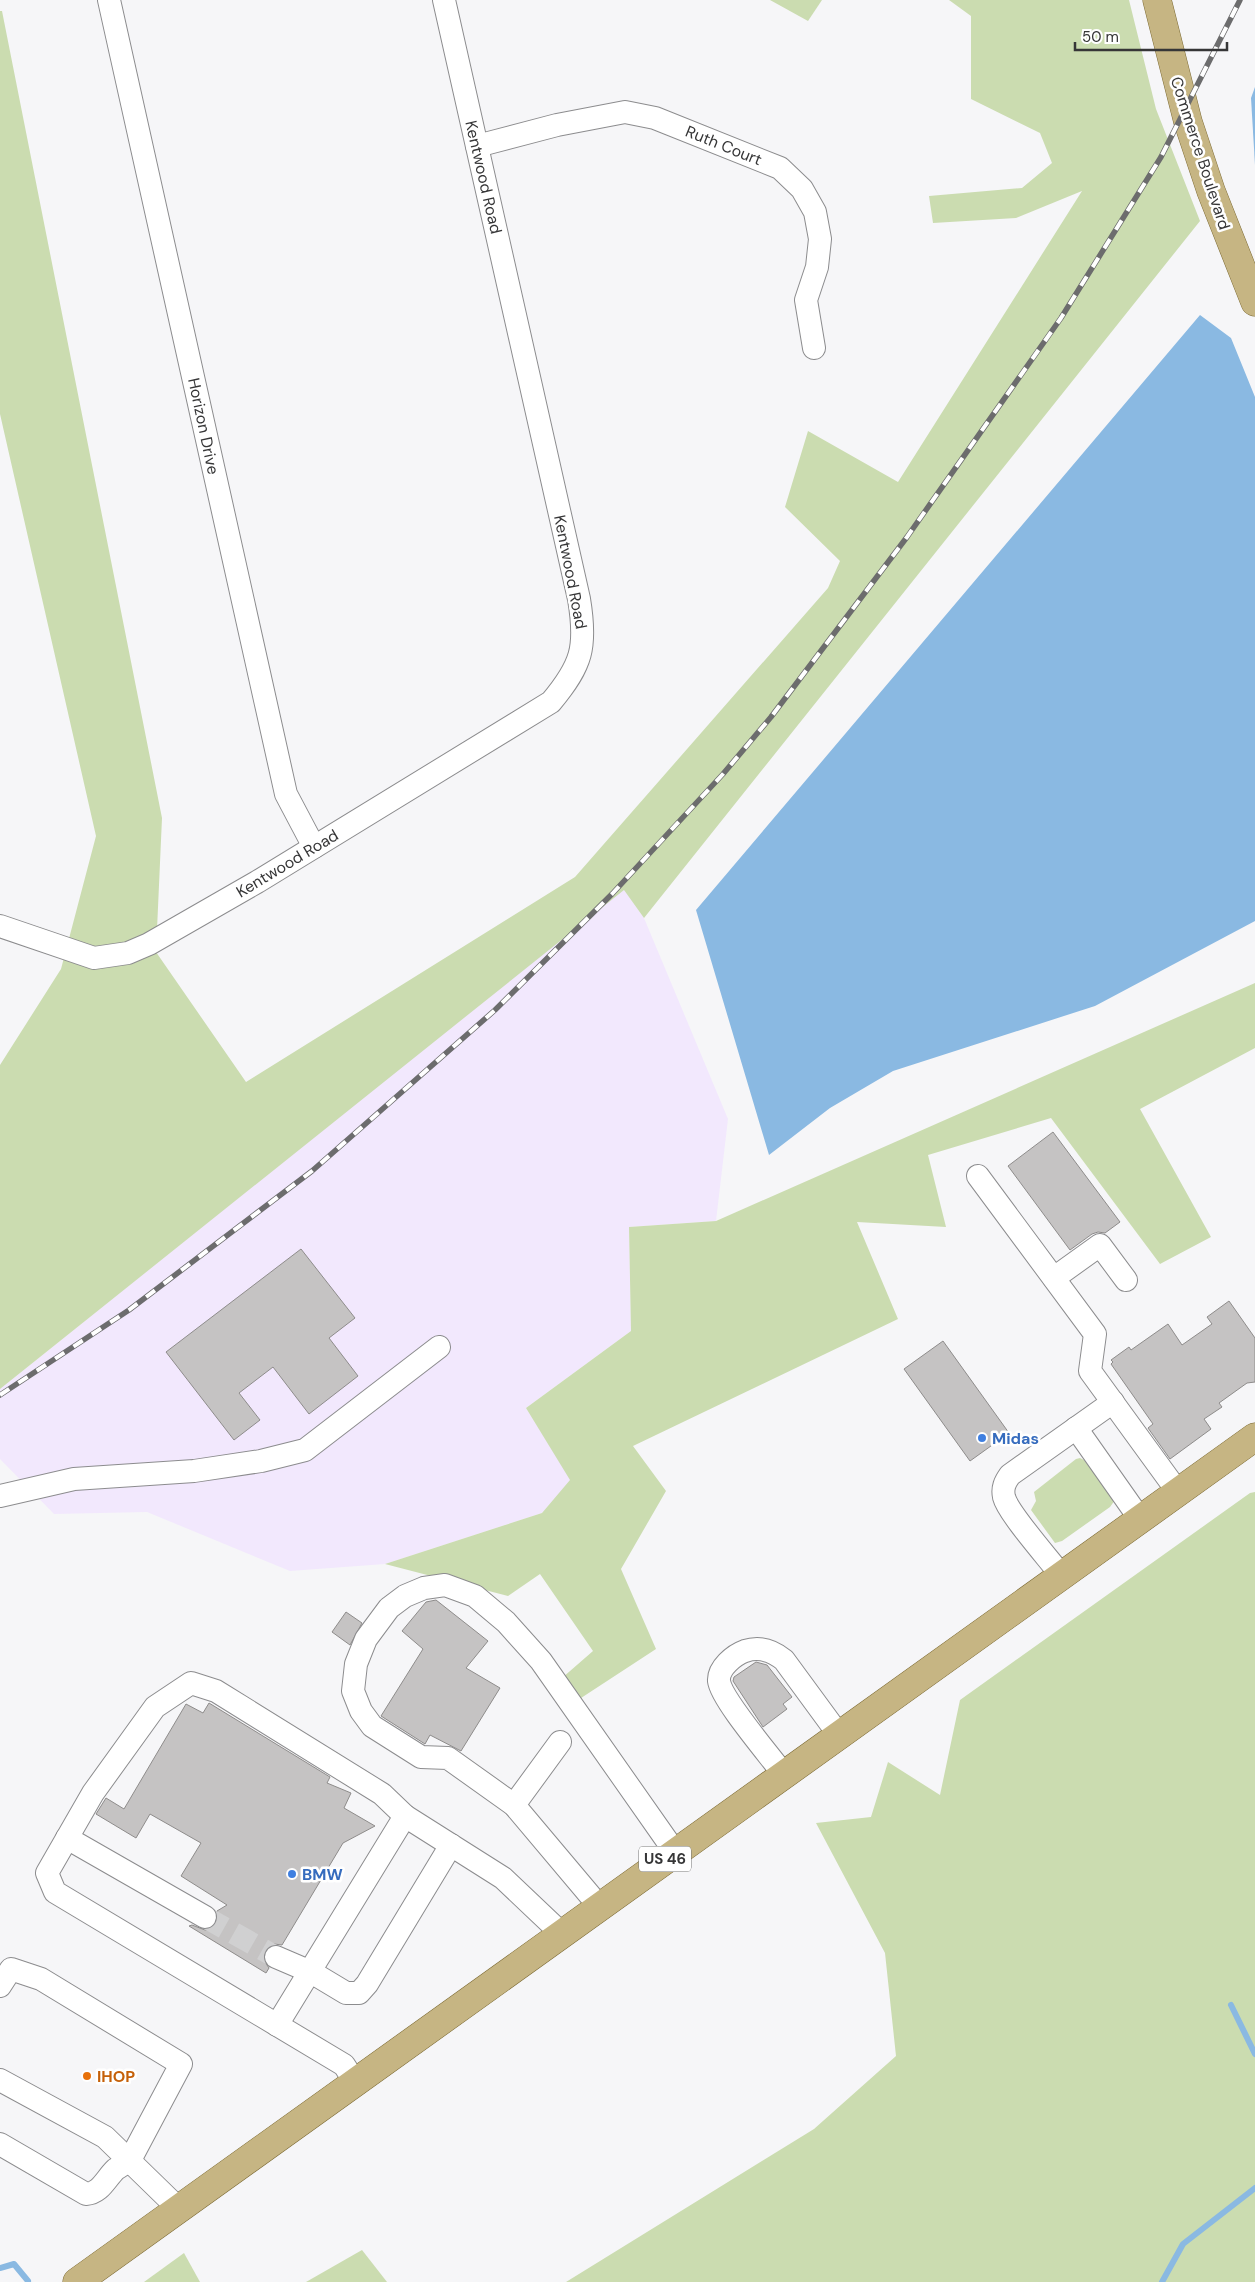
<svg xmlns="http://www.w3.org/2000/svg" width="1255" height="2282" viewBox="0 0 1255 2282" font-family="'DM Sans',sans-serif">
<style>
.industrial{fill:#f2e8fd}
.green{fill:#cbdcb0}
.water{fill:#8ab9e2}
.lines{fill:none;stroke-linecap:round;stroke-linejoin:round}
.stream{stroke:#8ab9e2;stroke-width:6}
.building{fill:#c5c3c3;stroke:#8e8c8b}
.minor-tunnel{stroke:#d0d0d1;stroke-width:22;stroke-dasharray:22 11;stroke-linecap:butt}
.minor-casing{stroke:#8c8c8e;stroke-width:24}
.major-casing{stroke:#7b6933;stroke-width:29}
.minor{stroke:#fff;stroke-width:22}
.major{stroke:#c6b583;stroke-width:28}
.rail-casing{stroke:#6c6c6d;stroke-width:5.5}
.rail{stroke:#fff;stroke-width:4;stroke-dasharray:11;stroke-linecap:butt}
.shop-dot{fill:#3f7fe0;stroke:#fff;stroke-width:2}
.food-dot{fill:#e8710a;stroke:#fff;stroke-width:2}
.labels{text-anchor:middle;stroke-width:5;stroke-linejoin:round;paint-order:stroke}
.shield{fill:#fff;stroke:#727273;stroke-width:1}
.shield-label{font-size:15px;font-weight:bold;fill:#363637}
.street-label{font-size:16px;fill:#363637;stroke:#fff}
.shop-label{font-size:16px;font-weight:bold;fill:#366cbe;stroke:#fff;text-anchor:start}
.food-label{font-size:16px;font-weight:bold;fill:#c56008;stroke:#fff;text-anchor:start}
</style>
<rect width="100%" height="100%" fill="#f6f6f8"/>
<!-- industrial -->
<polygon class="industrial" points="624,889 644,918 728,1119 716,1221 629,1227 631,1331 526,1408 571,1480 542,1513 385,1564 290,1571 147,1512 54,1514 0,1459 0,1389"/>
<!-- green -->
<g class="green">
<polygon points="770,0 822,0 808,21"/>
<polygon points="949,0 1129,0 1156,109 1200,221 644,918 624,890 0,1389 0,1065 61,969 96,836 0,414 0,11 2,11 162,818 156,952 246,1082 575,877 828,588 840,561 785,507 808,431 898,482 1082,191 1016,218 933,223 929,196 1022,188 1052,163 1040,133 971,99 971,16"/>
<polygon points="1255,983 1255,1048 1140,1109 1211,1237 1160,1264 1051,1118 928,1155 946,1227 857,1222 898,1319 633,1446 666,1491 621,1569 656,1649 578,1700 562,1678 593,1651 540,1574 508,1596 385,1564 542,1513 570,1480 526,1408 631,1331 629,1227 716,1221"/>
<polygon points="1080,1458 1084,1460 1115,1500 1110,1507 1062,1541 1055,1543 1031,1510 1036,1501 1034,1492 1076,1459"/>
<polygon points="1255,1492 1255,2282 566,2282 814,2129 896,2056 885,1953 816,1823 871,1817 888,1762 940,1795 960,1700 1250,1493"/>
<polygon points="362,2250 387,2282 306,2282"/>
<polygon points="184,2253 200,2282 144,2282"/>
</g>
<!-- water -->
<g class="water">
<polygon points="1255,87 1255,165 1251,98"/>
<polygon points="1200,315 1231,338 1255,397 1255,921 1095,1006 893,1071 830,1108 769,1155 696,910"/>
</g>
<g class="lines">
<!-- stream -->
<g class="stream">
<polyline points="1231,2005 1255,2054"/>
<polyline points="0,2268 14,2264 28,2281"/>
<polyline points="1162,2282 1183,2244 1255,2188"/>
</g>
</g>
<!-- building -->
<g class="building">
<polygon points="1053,1132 1120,1222 1105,1233 1098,1232 1092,1234 1070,1250 1008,1166"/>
<polygon points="301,1249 355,1318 329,1338 358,1376 309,1414 273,1367 239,1393 260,1420 234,1440 166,1352"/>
<polygon points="1229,1301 1255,1338 1255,1382 1247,1383 1219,1403 1222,1407 1204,1419 1211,1429 1170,1459 1148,1428 1153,1424 1111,1364 1113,1362 1111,1360 1129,1347 1131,1350 1168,1324 1182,1345 1212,1324 1207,1317"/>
<polygon points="943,1341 1009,1433 970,1461 904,1369"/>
<polygon points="436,1600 488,1641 466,1668 500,1688 461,1751 430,1735 425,1744 381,1716 423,1649 402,1631 426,1602"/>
<polygon points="346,1612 362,1623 350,1645 332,1632"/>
<polygon points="756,1662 767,1665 792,1697 783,1704 787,1709 763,1727 733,1681 734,1677"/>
<polygon points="209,1703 330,1777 327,1783 351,1793 344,1808 375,1826 343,1843 282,1945 274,1944 264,1951 263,1959 269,1968 266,1973 189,1926 192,1925 205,1930 211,1929 217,1923 217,1911 227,1905 181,1876 201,1843 150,1814 136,1838 96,1814 106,1798 124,1809 186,1704 203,1713"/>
</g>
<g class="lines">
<!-- minor-tunnel -->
<polyline class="minor-tunnel" points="205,1917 276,1957"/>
<!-- minor casing -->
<g class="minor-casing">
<g id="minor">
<polyline points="109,0 286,794 314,847"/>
<polyline points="477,146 557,125 625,112 655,118 780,168 802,189 815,212 820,239 817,267 806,300 814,348"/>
<path d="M0,926L94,958L128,953L149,944L257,882L551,702C582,665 587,647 579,599L444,0"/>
<polyline points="978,1176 1095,1334 1090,1371 1178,1492"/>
<polyline points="1054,1278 1100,1245 1126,1280"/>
<polyline points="1076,1428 1140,1519"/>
<polyline points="0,1496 74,1479 194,1471 261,1461 305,1450 439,1347"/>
<path d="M1061,1575C1049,1559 1008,1513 1004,1497C1002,1488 1005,1482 1010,1475L1113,1402"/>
<path d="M784,1775C771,1757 721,1699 719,1681C718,1668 734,1655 745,1651C760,1646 773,1651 784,1660L839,1735"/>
<polyline points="514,1805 560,1742"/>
<polyline points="67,1838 205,1917"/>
<polyline points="599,1906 514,1805 448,1758 421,1757 372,1726 361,1711 353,1691 356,1664 366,1639 389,1608 405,1596 424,1588 445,1585 475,1596 506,1622 541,1661 675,1852"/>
<polyline points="276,1957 311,1972 346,1993 359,1993 367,1984 451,1845"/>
<path d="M0,1986L11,1969L41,1979L181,2064L130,2160C125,2163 121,2166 116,2169C106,2178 101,2193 86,2194L0,2144"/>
<polyline points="277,2025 405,1816 503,1878 561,1933"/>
<polyline points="0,2080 105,2137 179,2209"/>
<polyline points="355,2082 344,2065 55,1892 47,1873 93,1793 155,1707 191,1683 216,1691 382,1794 405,1816"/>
</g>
</g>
<!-- major casing -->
<g class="major-casing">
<g id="major">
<polyline points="1157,0 1188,122 1211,191 1255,302"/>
<polyline points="77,2282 1255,1437"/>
</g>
</g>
<!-- minor -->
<use href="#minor" class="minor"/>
<!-- major -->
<use href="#major" class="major"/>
<!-- rail casing -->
<g class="rail-casing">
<polyline id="rail" points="0,1395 129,1310 312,1171 495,1010 612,894 723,774 771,717 907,537 1061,318 1161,157 1240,0"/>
</g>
<!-- rail -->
<use href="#rail" class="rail"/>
</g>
<!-- markers -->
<g class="shop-dot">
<circle cx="982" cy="1438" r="5"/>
<circle cx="292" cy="1874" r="5"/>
</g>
<circle class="food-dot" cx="87" cy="2076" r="5"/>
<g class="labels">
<!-- shield labels -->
<rect class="shield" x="639" y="1846.5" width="52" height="25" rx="4"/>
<g class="shield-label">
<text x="665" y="1864">US 46</text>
</g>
<!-- street labels -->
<g class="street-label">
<text transform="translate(724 145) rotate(22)" y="6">Ruth Court</text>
<text transform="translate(1201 153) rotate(72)" y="6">Commerce Boulevard</text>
<text transform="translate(484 177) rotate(77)" y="6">Kentwood Road</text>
<text transform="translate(204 426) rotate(78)" y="6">Horizon Drive</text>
<text transform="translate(571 572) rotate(79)" y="6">Kentwood Road</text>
<text transform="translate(287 863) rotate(-31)" y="6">Kentwood Road</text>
</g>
<!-- shop labels -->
<g class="shop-label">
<text x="992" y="1444">Midas</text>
<text x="302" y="1880">BMW</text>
</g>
<!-- food labels -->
<g class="food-label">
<text x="97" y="2082">IHOP</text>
</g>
</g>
<!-- scale -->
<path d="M1075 42v8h152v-8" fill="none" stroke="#363637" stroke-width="2.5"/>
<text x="1082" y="42" font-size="15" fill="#363637" stroke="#ffffff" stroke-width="4" paint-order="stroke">50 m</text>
</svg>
